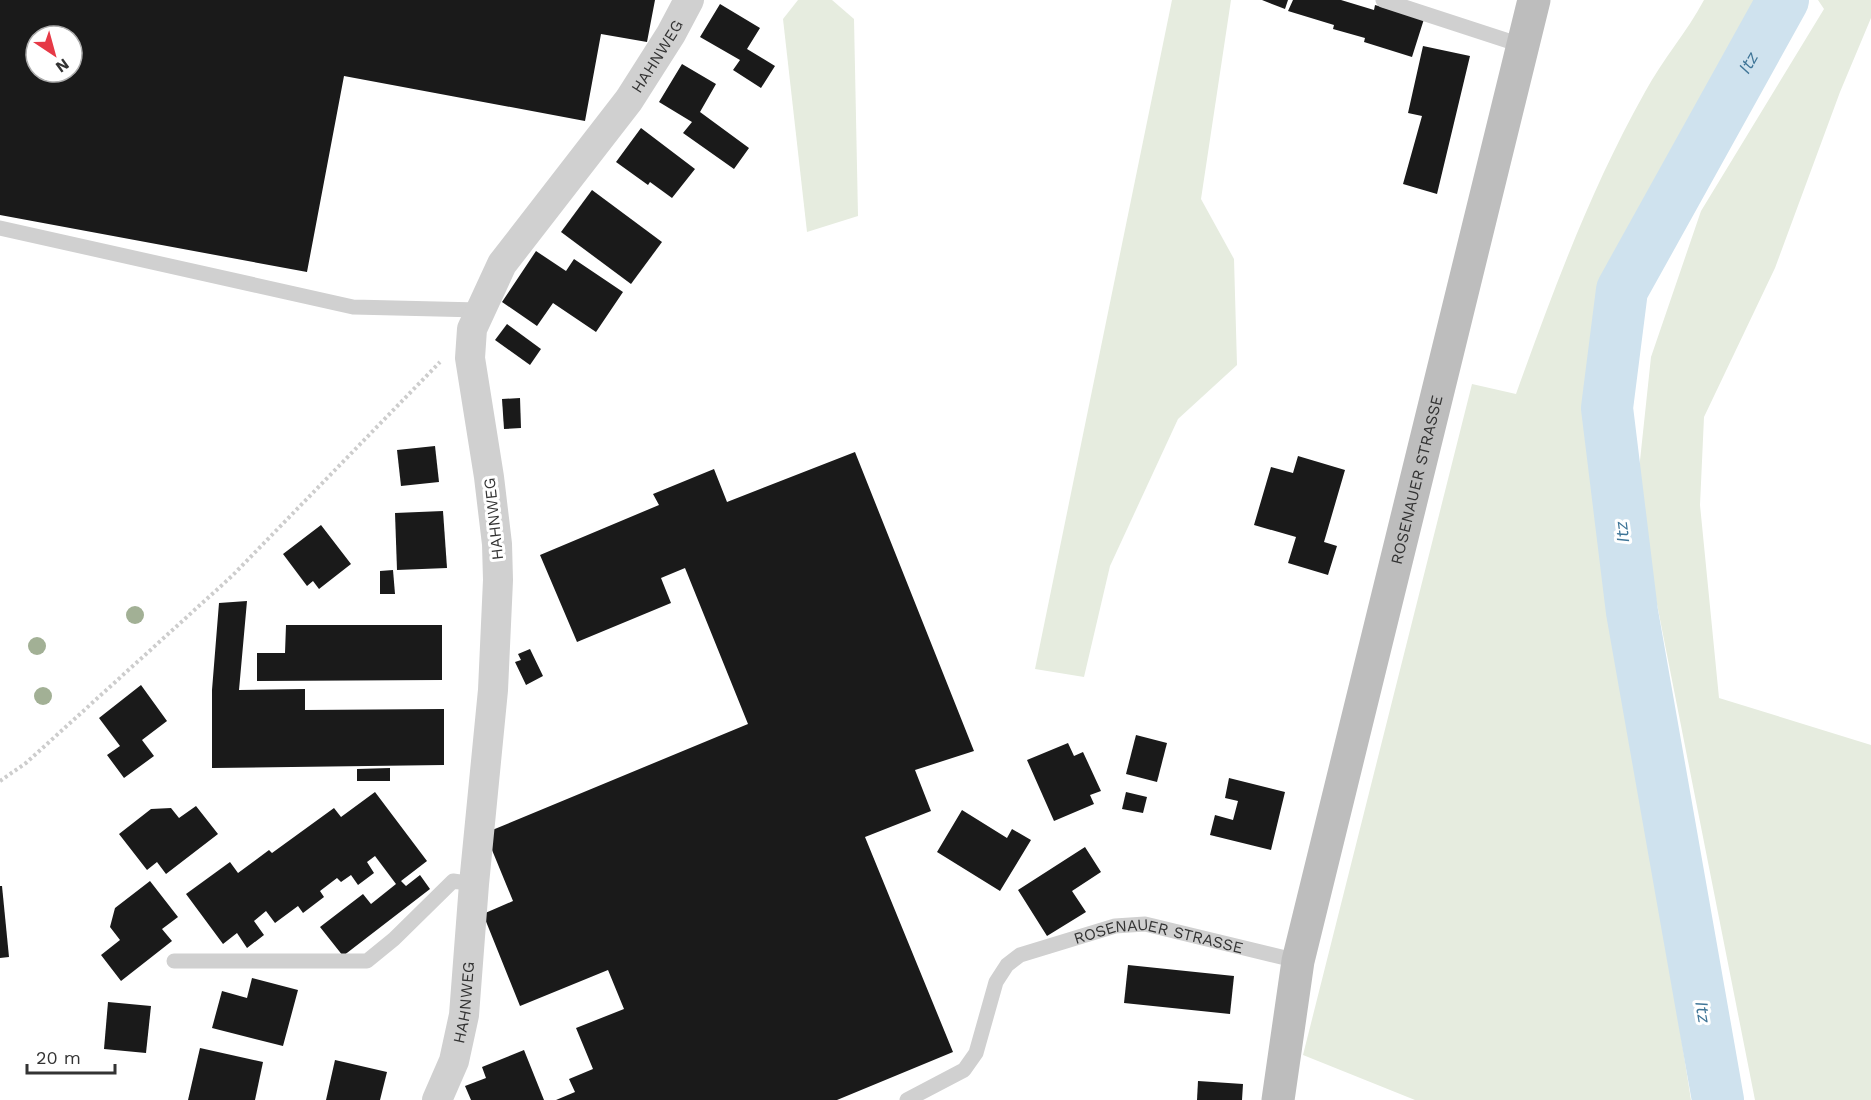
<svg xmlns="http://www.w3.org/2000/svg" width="1871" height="1100" viewBox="0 0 1871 1100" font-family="'Work Sans',sans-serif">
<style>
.green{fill:#e6ecdf}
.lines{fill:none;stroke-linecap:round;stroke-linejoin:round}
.river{stroke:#cfe2ee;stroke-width:52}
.building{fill:#1a1a1a;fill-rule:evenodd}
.path{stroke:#cdcdcd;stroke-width:4;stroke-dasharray:3 3;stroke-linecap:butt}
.lane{stroke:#d0d0d0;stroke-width:15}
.street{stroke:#d0d0d0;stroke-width:30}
.secondary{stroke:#bdbdbd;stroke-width:33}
.tree{fill:#a2b095}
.labels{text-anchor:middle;stroke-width:6;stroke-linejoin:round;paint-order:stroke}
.street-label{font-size:16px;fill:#333;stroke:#fff}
.water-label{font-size:18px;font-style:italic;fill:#3f7597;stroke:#fff}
</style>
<rect width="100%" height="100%" fill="#fff"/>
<!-- green -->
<g class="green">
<polygon points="798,0 832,0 854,19 858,216 807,232 783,19"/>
<polygon points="1172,0 1231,0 1201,199 1234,259 1237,365 1178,419 1110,566 1084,677 1035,669"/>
<path d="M1704,0H1769L1656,179L1597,318L1582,409L1691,1100H1415L1303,1055L1472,384L1516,394C1553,291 1591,188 1645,92C1662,60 1687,32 1704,0Z"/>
<polygon points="1818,0 1871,0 1871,18 1840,92 1775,268 1704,417 1700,505 1719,698 1871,745 1871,1100 1755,1100 1636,498 1651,357 1701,211 1824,9"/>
</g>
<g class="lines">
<!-- river -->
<path class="river" id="s1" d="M1718,1100L1632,612L1607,408L1622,290L1783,0"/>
</g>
<!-- building -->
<g class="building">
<path d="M0,0H655L647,42L601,34L585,121L344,76L307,272L0,215ZM36,36H72V72H36Z"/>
<polygon points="1262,0 1288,0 1285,9"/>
<polygon points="1293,0 1341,0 1374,10 1375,5 1424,19 1412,57 1364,42 1365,38 1333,29 1334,25 1288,11"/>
<polygon points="720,4 760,28 747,49 775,66 761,88 733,70 740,60 700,37"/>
<polygon points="1423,46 1470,56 1437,194 1403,184 1422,116 1408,113"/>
<polygon points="682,64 716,84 700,112 749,148 734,169 683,133 692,122 659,102"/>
<polygon points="641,128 695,169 672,198 650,182 648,185 616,162"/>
<polygon points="592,190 662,242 631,284 561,232"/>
<polygon points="536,251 566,271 574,259 623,292 596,332 553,303 537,326 502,302"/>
<polygon points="507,324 541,349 530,365 495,340"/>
<polygon points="520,398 521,428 504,429 502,399"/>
<polygon points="435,446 439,482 401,486 397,450"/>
<polygon points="855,452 974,751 915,770 931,811 865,837 953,1052 837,1100 556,1100 575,1092 569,1079 593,1069 576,1028 624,1009 608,970 520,1006 483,914 513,901 485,833 748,724 685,568 661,578 671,603 577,642 540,555 659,505 653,494 714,469 727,502"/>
<polygon points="1298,456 1345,470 1324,542 1337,546 1328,575 1288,563 1296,537 1254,525 1271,467 1293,473"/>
<polygon points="443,511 447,568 397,570 395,513"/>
<polygon points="321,525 351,564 319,589 313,581 307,586 283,554"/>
<polygon points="393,570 395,594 380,594 380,571"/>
<polygon points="247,601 239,690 305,689 305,710 444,709 444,765 212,768 212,690 219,603"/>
<polygon points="286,625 442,625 442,680 257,681 257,653 285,653"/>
<polygon points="530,649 543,676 526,685 515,662 521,660 518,654"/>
<polygon points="141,685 167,721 142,740 154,756 124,778 107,755 120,746 99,718"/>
<polygon points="1136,735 1167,743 1157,782 1126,774"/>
<polygon points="1068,743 1074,756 1083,752 1101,791 1090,795 1094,804 1054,821 1027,760"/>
<polygon points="390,768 390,781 357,781 357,769"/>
<polygon points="1229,778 1285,792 1271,850 1210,835 1215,815 1233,820 1238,801 1225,798"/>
<polygon points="375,792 427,861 401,881 406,886 420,875 430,889 343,956 320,927 363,894 371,904 396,884 375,856 367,862 374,873 358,885 351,875 341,882 337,878 320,891 324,897 303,913 298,906 275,923 266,911 254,921 264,935 247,948 237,933 223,944 186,894 230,862 238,873 269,850 272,853 334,808 341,817"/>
<polygon points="1126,792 1147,797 1143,813 1122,809"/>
<polygon points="196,806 218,834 166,874 157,862 147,870 119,834 151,809 171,808 179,818"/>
<polygon points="962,810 1007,838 1012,829 1031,840 1000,891 937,852"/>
<polygon points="1085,847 1101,872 1072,891 1086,912 1047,936 1018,890"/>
<polygon points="150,881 178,917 162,929 172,941 121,981 101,955 120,940 110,927 115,908"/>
<polygon points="0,886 2,886 9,957 0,958"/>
<polygon points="1128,965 1234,976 1230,1014 1124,1003"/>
<polygon points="252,978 298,990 283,1046 212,1028 222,991 247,998"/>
<polygon points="108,1002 151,1006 146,1053 104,1049"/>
<polygon points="200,1048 263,1062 255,1100 188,1100"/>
<polygon points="524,1050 544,1100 471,1100 465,1086 486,1078 482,1067"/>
<polygon points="335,1060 387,1072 380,1100 326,1100"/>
<polygon points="1198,1081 1243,1084 1242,1100 1197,1100"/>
</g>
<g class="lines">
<!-- path -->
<polyline class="path" points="0,781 26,763 232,576 440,362"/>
<!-- lane -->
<g class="lane">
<polyline points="1383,0 1524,46"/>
<polyline points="0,228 353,307 479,310"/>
<polyline points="174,961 367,961 394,939 453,881 474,884"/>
<path id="s2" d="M907,1100L964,1070L976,1053L996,982L1007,965L1020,955L1115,926L1145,924L1298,961"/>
</g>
<!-- street -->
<path class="street" id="s3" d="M437,1100L454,1061L464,1015L474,884L493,690L498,580L497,544L489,477L470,358L472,329L502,264L629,100L671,34L689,0"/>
<!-- secondary -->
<path class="secondary" id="s4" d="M1278,1100L1298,961L1534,0"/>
</g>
<!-- trees -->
<g class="tree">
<circle cx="135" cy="615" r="9"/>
<circle cx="37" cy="646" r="9"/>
<circle cx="43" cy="696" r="9"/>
</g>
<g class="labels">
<!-- street labels -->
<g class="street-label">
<text dy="6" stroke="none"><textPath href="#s3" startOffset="1110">HAHNWEG</textPath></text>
<text dy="6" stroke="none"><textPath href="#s4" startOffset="636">ROSENAUER STRASSE</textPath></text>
<text transform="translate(493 519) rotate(-96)" y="6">HAHNWEG</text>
<text dy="6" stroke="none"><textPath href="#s2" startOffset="339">ROSENAUER STRASSE</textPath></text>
<text dy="6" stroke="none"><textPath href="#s3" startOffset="102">HAHNWEG</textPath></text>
</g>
<!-- water labels -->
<g class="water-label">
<text dy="6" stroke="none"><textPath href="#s1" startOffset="1080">Itz</textPath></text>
<text transform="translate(1622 532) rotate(-97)" y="6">Itz</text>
<text transform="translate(1703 1012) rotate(80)" y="6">Itz</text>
</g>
</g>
<!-- north arrow -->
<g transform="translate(54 54) rotate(144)"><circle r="28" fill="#ffffff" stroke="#adadad" stroke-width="1.5"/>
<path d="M0-4.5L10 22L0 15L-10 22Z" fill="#e63946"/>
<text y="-9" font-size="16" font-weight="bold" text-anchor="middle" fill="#333333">N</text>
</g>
<!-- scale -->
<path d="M27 1064v9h88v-9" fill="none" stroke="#333333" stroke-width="3"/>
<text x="36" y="1064" font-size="18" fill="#333333" stroke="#ffffff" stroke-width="4.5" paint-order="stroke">20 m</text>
</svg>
